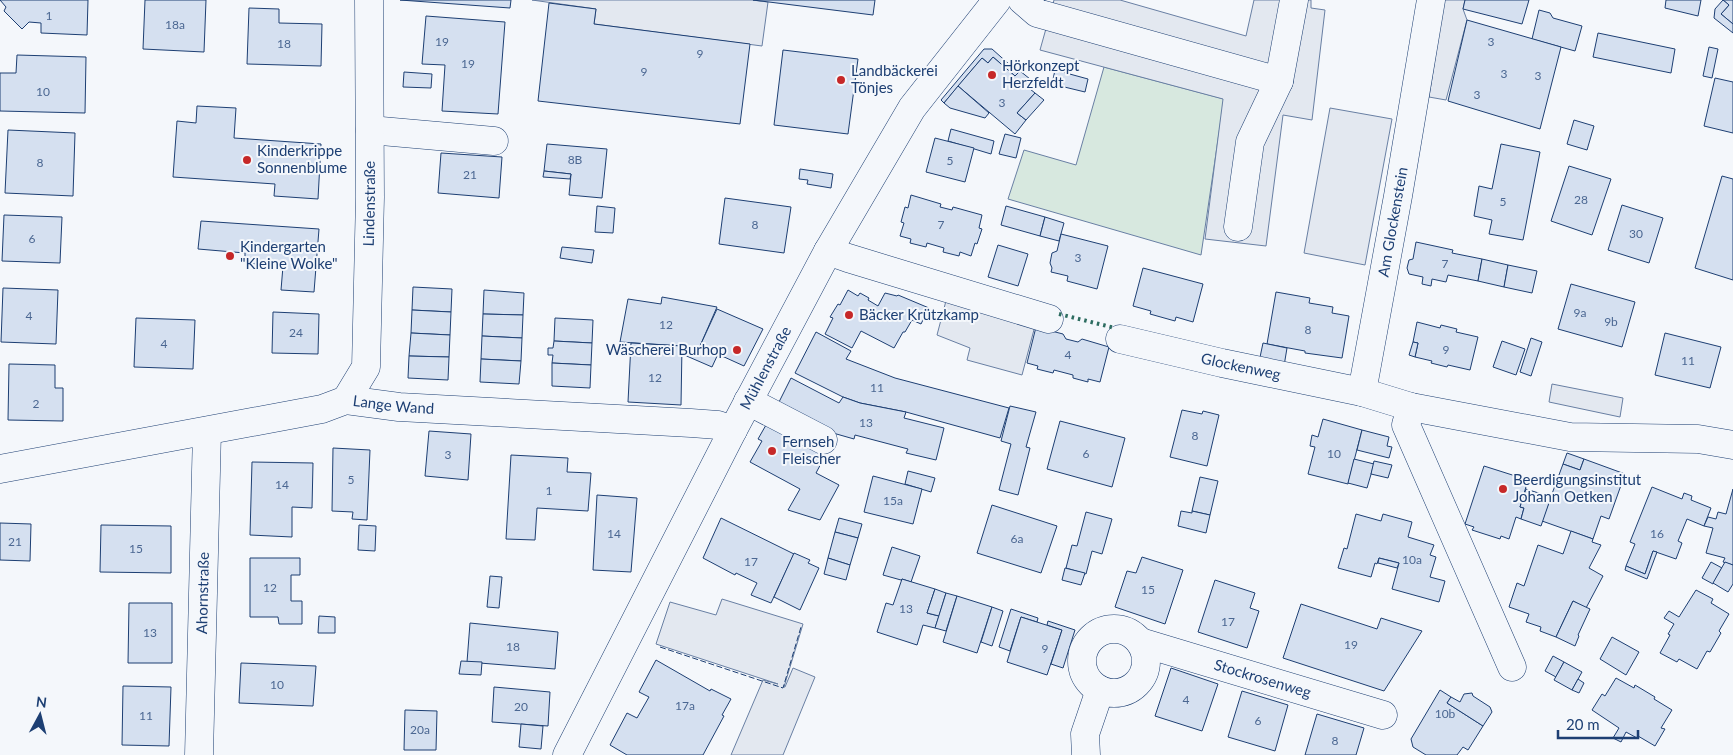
<svg xmlns="http://www.w3.org/2000/svg" width="1733" height="755" viewBox="0 0 1733 755" font-family="Lato,sans-serif">
<style>
.green{fill:#d7e8df;stroke:#687fa3}
.parking{fill:#e3e8f0;stroke:#687fa3}
.building{fill:#d5e0f0;stroke:#1d3f73}
.lines{fill:none;stroke-linecap:round;stroke-linejoin:round}
.minor-casing{stroke:#1d3f73;stroke-width:29}
.minor{stroke:#f4f7fb;stroke-width:28}
.hedge{stroke:#2c6c60;stroke-width:4;stroke-dasharray:2.5 4;stroke-linecap:butt}
.fence{stroke:#1d3f73;stroke-width:1;stroke-dasharray:6 2.5;stroke-linecap:butt}
.poi-dot{fill:#c62828;stroke:#f4f7fb;stroke-width:2}
.labels{text-anchor:middle;stroke-width:4;stroke-linejoin:round;paint-order:stroke}
.number-label{font-size:12px;fill:#4b6792}
.poi-label{font-size:15px;fill:#1d3f73;stroke:#f4f7fb;text-anchor:start}
.street-label{font-size:15px;fill:#1d3f73;stroke:#f4f7fb}
</style>
<rect width="100%" height="100%" fill="#f4f7fb"/>
<!-- green -->
<polygon class="green" points="1104,67 1224,99 1201,255 1008,199 1024,150 1076,165"/>
<!-- parking -->
<g class="parking">
<polygon points="532,0 752,0 768,2 762,46 594,24 596,9"/>
<polygon points="1054,0 1120,0 1246,36 1254,0 1311,0 1311,8 1325,10 1312,120 1283,115 1266,246 1205,239 1223,99 1040,50"/>
<polygon points="1444,0 1465,0 1463,9 1467,20 1446,100 1429,97"/>
<polygon points="1330,108 1392,119 1365,265 1304,253"/>
<polygon points="947,297 1036,322 1022,375 967,360 970,348 937,335"/>
<polygon points="1552,384 1623,398 1620,417 1549,402"/>
<polygon points="722,599 803,624 784,687 785,687 793,668 815,677 783,755 731,755 763,680 778,684 656,644 670,602 716,615"/>
</g>
<!-- building -->
<g class="building">
<polygon points="0,0 88,0 87,35 41,33 41,23 29,22 22,29 4,11 6,7"/>
<polygon points="145,0 206,0 204,52 143,49"/>
<polygon points="400,0 511,0 510,8"/>
<polygon points="753,0 875,0 873,15"/>
<polygon points="1465,0 1529,0 1522,24 1463,9"/>
<polygon points="1666,0 1701,0 1698,16 1665,8"/>
<polygon points="1723,0 1733,0 1733,24 1721,14 1729,5"/>
<polygon points="1723,0 1729,5 1721,14 1733,24 1733,33 1714,18 1715,9"/>
<polygon points="549,3 596,9 594,24 750,44 740,124 538,101"/>
<polygon points="249,8 279,9 279,23 322,24 321,66 247,64"/>
<polygon points="1539,10 1550,13 1553,18 1582,26 1575,51 1532,39"/>
<polygon points="426,16 505,22 498,114 442,111 445,65 422,64"/>
<polygon points="1467,20 1561,47 1540,129 1448,101"/>
<polygon points="1598,33 1675,49 1671,73 1593,57"/>
<polygon points="1709,47 1718,49 1712,78 1703,76"/>
<polygon points="984,49 992,49 1010,65 1014,65 1020,71 1015,76 993,57 988,63 982,58 944,103 941,100"/>
<polygon points="783,50 858,59 848,134 774,125"/>
<polygon points="17,55 86,57 85,113 0,111 0,73 16,73"/>
<polygon points="993,57 1015,76 1020,71 1035,83 1030,89 1035,93 1017,113 1026,120 1015,134 958,86 982,58 988,63"/>
<polygon points="1055,70 1088,79 1085,92 1052,84"/>
<polygon points="404,72 432,74 431,88 403,87"/>
<polygon points="1715,78 1733,82 1733,133 1704,126"/>
<polygon points="958,86 989,113 985,118 950,108 944,103"/>
<polygon points="1035,93 1044,100 1026,120 1017,113"/>
<polygon points="197,106 236,108 234,138 321,144 318,199 274,196 275,184 173,177 177,121 196,123"/>
<polygon points="1574,120 1594,126 1587,150 1567,144"/>
<polygon points="951,129 994,141 991,154 948,141"/>
<polygon points="8,130 75,133 73,196 5,193"/>
<polygon points="1005,134 1021,138 1016,158 999,154"/>
<polygon points="935,138 974,148 965,182 926,172"/>
<polygon points="547,144 607,149 602,198 569,195 571,174 544,171"/>
<polygon points="1501,144 1540,152 1523,240 1489,234 1492,220 1474,216 1479,186 1492,189"/>
<polygon points="441,153 502,157 499,198 438,193"/>
<polygon points="1569,166 1611,179 1592,235 1551,221"/>
<polygon points="800,169 833,174 831,188 807,184 808,180 799,179"/>
<polygon points="544,171 571,174 570,179 543,177"/>
<polygon points="1722,176 1733,179 1733,280 1695,268"/>
<polygon points="911,195 941,204 940,207 952,210 953,207 982,215 979,228 982,229 977,244 975,243 971,256 960,252 959,256 943,252 944,248 927,243 926,247 910,243 911,239 900,236 904,223 901,222 905,207 908,208"/>
<polygon points="725,198 791,207 784,253 719,244"/>
<polygon points="1622,205 1663,218 1649,263 1608,250"/>
<polygon points="597,206 615,208 613,233 595,232"/>
<polygon points="1006,206 1045,217 1040,236 1001,225"/>
<polygon points="4,215 62,217 60,263 2,261"/>
<polygon points="1045,217 1064,223 1059,241 1040,236"/>
<polygon points="201,221 319,229 314,292 281,290 283,266 245,263 245,253 198,249"/>
<polygon points="1061,234 1108,246 1097,289 1067,281 1068,276 1051,272 1052,268 1050,263 1052,253 1057,251"/>
<polygon points="1416,242 1453,250 1452,253 1482,259 1478,281 1448,275 1446,282 1432,279 1431,286 1422,284 1423,277 1409,274 1407,268 1409,260 1413,259"/>
<polygon points="998,245 1028,254 1018,286 988,277"/>
<polygon points="562,247 594,250 592,263 560,258"/>
<polygon points="1482,259 1508,265 1504,287 1478,281"/>
<polygon points="1508,265 1537,271 1532,293 1504,287"/>
<polygon points="1143,268 1203,284 1193,322 1176,317 1175,321 1150,314 1151,311 1133,306"/>
<polygon points="1571,284 1635,302 1622,347 1558,329"/>
<polygon points="413,287 452,289 451,312 412,310"/>
<polygon points="3,288 58,290 56,344 1,342"/>
<polygon points="484,290 524,293 523,315 483,314"/>
<polygon points="848,290 858,296 860,293 869,298 868,300 878,306 885,293 897,296 898,295 929,308 921,324 912,320 905,332 903,332 894,348 861,331 852,348 825,334 833,318 830,317 838,304 840,305"/>
<polygon points="1276,292 1310,298 1309,303 1333,307 1332,313 1349,316 1342,358 1305,353 1305,351 1267,344"/>
<polygon points="662,297 717,307 700,346 718,354 712,367 682,354 682,346 620,342 628,299 661,304"/>
<polygon points="717,309 763,329 744,366 700,346"/>
<polygon points="412,310 451,312 450,335 411,333"/>
<polygon points="273,312 319,314 318,354 272,353"/>
<polygon points="483,314 523,315 522,338 482,336"/>
<polygon points="136,318 195,320 193,369 134,367"/>
<polygon points="555,318 593,320 592,343 554,341"/>
<polygon points="1417,322 1440,328 1441,325 1457,329 1456,332 1478,337 1470,370 1448,365 1447,367 1431,363 1432,361 1415,357 1418,343 1413,342"/>
<polygon points="1036,327 1063,334 1066,339 1078,342 1082,339 1109,347 1100,382 1088,379 1088,382 1073,378 1073,375 1054,370 1053,373 1037,369 1038,366 1027,363"/>
<polygon points="816,332 851,351 846,359 895,378 1009,408 1000,438 906,412 860,403 843,397 795,373"/>
<polygon points="411,333 450,335 449,357 409,356"/>
<polygon points="1665,333 1721,347 1710,388 1655,375"/>
<polygon points="482,336 522,338 521,361 481,359"/>
<polygon points="1531,338 1542,342 1531,376 1520,372"/>
<polygon points="554,341 592,343 591,365 552,363 553,355 548,355 548,348 553,348"/>
<polygon points="1502,341 1525,349 1516,375 1493,367"/>
<polygon points="1413,342 1418,343 1415,357 1409,355"/>
<polygon points="631,343 682,346 681,405 628,402"/>
<polygon points="1263,343 1287,348 1284,366 1259,362"/>
<polygon points="409,356 449,357 448,380 408,378"/>
<polygon points="481,359 521,361 519,384 480,382"/>
<polygon points="552,363 591,365 590,388 552,386"/>
<polygon points="9,364 55,365 55,388 63,388 63,421 8,420"/>
<polygon points="791,378 839,403 843,397 860,403 906,412 904,418 944,428 936,460 906,453 908,449 855,435 854,439 826,431 777,406"/>
<polygon points="1010,406 1036,412 1026,447 1030,448 1018,495 999,490 1011,444 1001,441"/>
<polygon points="1182,410 1202,414 1203,411 1219,415 1207,466 1170,457"/>
<polygon points="1323,419 1362,430 1348,484 1308,474 1315,447 1310,446 1312,435 1318,437"/>
<polygon points="1060,421 1125,438 1112,487 1047,469"/>
<polygon points="766,425 825,456 816,473 839,485 820,520 788,510 800,489 750,462 762,441 758,439"/>
<polygon points="1362,430 1389,437 1387,446 1392,447 1389,458 1357,450"/>
<polygon points="429,431 471,434 468,480 425,476"/>
<polygon points="333,448 370,450 367,520 352,519 353,512 332,511"/>
<polygon points="1567,453 1584,459 1580,470 1563,464"/>
<polygon points="511,455 568,458 567,472 591,473 588,511 537,508 535,540 506,539"/>
<polygon points="1354,459 1374,464 1367,488 1348,483"/>
<polygon points="1584,459 1625,474 1609,519 1601,516 1593,539 1542,521 1563,464 1580,470"/>
<polygon points="1374,461 1392,465 1388,478 1371,474"/>
<polygon points="252,462 313,463 312,508 292,507 292,537 250,535"/>
<polygon points="1484,466 1528,480 1520,507 1524,508 1521,519 1516,517 1509,539 1501,536 1500,539 1472,530 1474,527 1465,524"/>
<polygon points="908,471 935,478 931,492 905,484"/>
<polygon points="873,476 922,489 913,524 864,512"/>
<polygon points="1200,477 1218,481 1210,515 1192,511"/>
<polygon points="1652,487 1682,499 1684,493 1692,496 1691,500 1711,508 1704,526 1687,519 1678,541 1682,543 1676,559 1653,551 1645,574 1626,566 1635,544 1630,542"/>
<polygon points="1526,489 1551,497 1541,526 1521,519 1524,508 1520,507"/>
<polygon points="1733,489 1733,565 1723,562 1725,558 1706,553 1713,528 1704,526 1708,517 1716,519 1718,512 1726,514"/>
<polygon points="597,495 637,498 631,572 593,570"/>
<polygon points="992,505 1057,526 1041,573 977,553"/>
<polygon points="1181,511 1192,513 1192,511 1210,515 1206,533 1178,526"/>
<polygon points="1086,512 1112,519 1102,554 1092,551 1086,574 1066,568 1072,545 1077,546"/>
<polygon points="1356,514 1381,521 1383,514 1412,522 1408,537 1434,545 1430,555 1436,557 1430,577 1445,581 1439,602 1392,589 1399,563 1379,558 1377,564 1375,563 1371,577 1338,568 1344,548 1347,549"/>
<polygon points="721,518 794,554 771,603 751,595 757,583 736,573 735,575 703,558"/>
<polygon points="839,518 862,524 858,538 835,532"/>
<polygon points="0,523 31,524 30,561 0,560"/>
<polygon points="101,525 171,526 171,573 100,572"/>
<polygon points="359,525 376,526 375,551 358,550"/>
<polygon points="1571,531 1593,539 1592,542 1601,545 1589,568 1603,576 1586,608 1573,601 1556,637 1540,631 1541,627 1526,622 1529,614 1509,607 1517,583 1524,586 1538,545 1563,554"/>
<polygon points="835,532 858,538 850,565 828,558"/>
<polygon points="892,547 920,556 911,582 902,579 901,580 883,575"/>
<polygon points="1653,551 1657,552 1647,579 1625,570 1626,566 1645,574"/>
<polygon points="794,553 810,560 808,563 819,568 800,610 774,597"/>
<polygon points="1142,557 1183,570 1165,624 1115,607 1127,571 1136,573"/>
<polygon points="250,558 300,558 300,575 291,575 291,601 302,601 302,624 279,624 278,617 250,617"/>
<polygon points="828,558 850,565 846,580 824,574"/>
<polygon points="1379,558 1399,563 1397,568 1378,563"/>
<polygon points="1711,562 1722,568 1713,584 1702,578"/>
<polygon points="1725,562 1733,565 1733,584 1728,592 1713,583"/>
<polygon points="1065,568 1085,573 1081,585 1062,580"/>
<polygon points="490,576 502,577 499,608 487,607"/>
<polygon points="902,579 935,589 927,613 939,616 935,628 923,625 917,645 877,632 886,603 893,605"/>
<polygon points="1215,580 1255,593 1250,608 1259,611 1247,648 1198,632"/>
<polygon points="935,589 946,593 939,616 927,613"/>
<polygon points="1696,590 1713,599 1711,603 1729,614 1719,631 1721,633 1710,652 1707,651 1697,669 1679,659 1677,662 1660,653 1670,635 1668,634 1674,624 1664,618 1669,611 1679,617"/>
<polygon points="946,593 957,596 946,631 935,628"/>
<polygon points="957,596 992,607 977,653 943,642"/>
<polygon points="1573,601 1590,609 1578,635 1579,636 1575,646 1556,637"/>
<polygon points="129,603 172,603 172,663 128,663"/>
<polygon points="1301,604 1377,629 1381,618 1422,631 1384,691 1283,658"/>
<polygon points="992,607 1003,611 992,646 981,642"/>
<polygon points="1011,609 1038,618 1037,622 1021,617 1010,651 999,647"/>
<polygon points="319,616 335,617 335,633 318,633"/>
<polygon points="1021,617 1062,630 1047,675 1007,662"/>
<polygon points="1048,621 1075,630 1063,668 1051,664 1062,630 1047,625"/>
<polygon points="470,623 558,632 555,669 467,662"/>
<polygon points="1612,637 1639,652 1626,675 1600,659"/>
<polygon points="1553,656 1564,662 1556,677 1545,671"/>
<polygon points="656,660 710,691 711,689 731,699 722,715 724,716 703,755 627,755 610,745 627,713 637,718 649,697 639,692"/>
<polygon points="461,661 482,662 481,675 459,674"/>
<polygon points="1564,662 1582,672 1572,690 1554,680"/>
<polygon points="241,663 316,666 313,706 239,703"/>
<polygon points="1171,668 1218,684 1202,731 1155,716"/>
<polygon points="1616,678 1634,688 1635,685 1655,697 1654,699 1672,710 1661,728 1665,729 1655,746 1638,736 1637,738 1626,732 1621,742 1613,738 1619,728 1592,710 1602,694 1605,696"/>
<polygon points="1578,679 1584,683 1579,693 1572,690"/>
<polygon points="123,686 171,687 169,746 122,745"/>
<polygon points="494,687 550,692 548,726 492,722"/>
<polygon points="1440,690 1451,697 1447,703 1483,726 1468,750 1463,747 1457,755 1426,755 1413,747 1411,739"/>
<polygon points="1242,691 1288,705 1275,751 1228,737"/>
<polygon points="1472,693 1473,696 1490,707 1492,712 1483,726 1447,703 1451,697 1460,702 1464,694"/>
<polygon points="405,710 437,711 436,750 404,750"/>
<polygon points="1317,714 1364,728 1356,755 1305,755"/>
<polygon points="521,724 543,726 541,749 519,747"/>
</g>
<g class="lines">
<!-- minor casing -->
<g class="minor-casing">
<g id="minor">
<polyline points="1022,0 1037,13 1279,81"/>
<polyline points="1431,0 1398,196 1362,392 1411,407 1570,437 1698,439 1733,445"/>
<polyline points="370,130 494,141"/>
<polyline points="1238,227 1250,142 1279,81 1294,0"/>
<polyline points="828,251 848,258 1049,319"/>
<path id="s1" d="M1120,339L1222,363L1362,392"/>
<path id="s2" d="M346,400L366,367L370,197L369,0"/>
<polyline points="748,401 823,440"/>
<polyline points="1411,407 1406,425 1512,667"/>
<path id="s3" d="M0,469L322,409L346,400L399,407L691,423L718,425L733,430"/>
<circle cx="1114" cy="661" r="32"/>
<path id="s4" d="M1140,642L1383,715"/>
<path id="s5" d="M199,755L207,431"/>
<path id="s6" d="M567,755L733,430L828,251L912,108L997,0"/>
<polyline points="1086,755 1085,734 1100,690"/>
</g>
</g>
<!-- minor -->
<use href="#minor" class="minor"/>
<!-- hedge -->
<polyline class="hedge" points="1059,314 1115,328"/>
<!-- fence -->
<polyline class="fence" points="660,647 783,688 801,627"/>
</g>
<!-- markers -->
<g class="poi-dot">
<circle cx="992" cy="75" r="5"/>
<circle cx="841" cy="80" r="5"/>
<circle cx="247" cy="160" r="5"/>
<circle cx="230" cy="256" r="5"/>
<circle cx="849" cy="315" r="5"/>
<circle cx="737" cy="350" r="5"/>
<circle cx="772" cy="451" r="5"/>
<circle cx="1503" cy="489" r="5"/>
</g>
<g class="labels">
<!-- number labels -->
<g class="number-label">
<text x="49" y="20">1</text>
<text x="175" y="29">18a</text>
<text x="442" y="46">19</text>
<text x="1491" y="46">3</text>
<text x="284" y="48">18</text>
<text x="700" y="58">9</text>
<text x="468" y="68">19</text>
<text x="644" y="76">9</text>
<text x="1504" y="78">3</text>
<text x="1538" y="80">3</text>
<text x="43" y="96">10</text>
<text x="1477" y="99">3</text>
<text x="1002" y="107">3</text>
<text x="575" y="164">8B</text>
<text x="950" y="165">5</text>
<text x="40" y="167">8</text>
<text x="470" y="179">21</text>
<text x="1581" y="204">28</text>
<text x="1503" y="206">5</text>
<text x="755" y="229">8</text>
<text x="941" y="229">7</text>
<text x="1636" y="238">30</text>
<text x="32" y="243">6</text>
<text x="1078" y="262">3</text>
<text x="1445" y="268">7</text>
<text x="1580" y="317">9a</text>
<text x="29" y="320">4</text>
<text x="1611" y="326">9b</text>
<text x="666" y="329">12</text>
<text x="1308" y="334">8</text>
<text x="296" y="337">24</text>
<text x="164" y="348">4</text>
<text x="1446" y="354">9</text>
<text x="1068" y="359">4</text>
<text x="1688" y="365">11</text>
<text x="655" y="382">12</text>
<text x="877" y="392">11</text>
<text x="36" y="408">2</text>
<text x="866" y="427">13</text>
<text x="1195" y="440">8</text>
<text x="1086" y="458">6</text>
<text x="1334" y="458">10</text>
<text x="448" y="459">3</text>
<text x="351" y="484">5</text>
<text x="282" y="489">14</text>
<text x="549" y="495">1</text>
<text x="893" y="505">15a</text>
<text x="614" y="538">14</text>
<text x="1657" y="538">16</text>
<text x="1017" y="543">6a</text>
<text x="15" y="546">21</text>
<text x="136" y="553">15</text>
<text x="1412" y="564">10a</text>
<text x="751" y="566">17</text>
<text x="270" y="592">12</text>
<text x="1148" y="594">15</text>
<text x="906" y="613">13</text>
<text x="1228" y="626">17</text>
<text x="150" y="637">13</text>
<text x="1351" y="649">19</text>
<text x="513" y="651">18</text>
<text x="1045" y="653">9</text>
<text x="277" y="689">10</text>
<text x="1186" y="704">4</text>
<text x="685" y="710">17a</text>
<text x="521" y="711">20</text>
<text x="1445" y="718">10b</text>
<text x="146" y="720">11</text>
<text x="1258" y="725">6</text>
<text x="420" y="734">20a</text>
<text x="1335" y="745">8</text>
</g>
<!-- poi labels -->
<g class="poi-label">
<text x="1002" y="71">Hörkonzept<tspan x="1002" dy="17">Herzfeldt</tspan></text>
<text x="851" y="76">Landbäckerei<tspan x="851" dy="17">Tönjes</tspan></text>
<text x="257" y="156">Kinderkrippe<tspan x="257" dy="17">Sonnenblume</tspan></text>
<text x="240" y="252">Kindergarten<tspan x="240" dy="17">"Kleine Wolke"</tspan></text>
<text x="859" y="320">Bäcker Krützkamp</text>
<text x="727" y="355" text-anchor="end">Wäscherei Burhop</text>
<text x="782" y="447">Fernseh<tspan x="782" dy="17">Fleischer</tspan></text>
<text x="1513" y="485">Beerdigungsinstitut<tspan x="1513" dy="17">Johann Oetken</tspan></text>
</g>
<!-- street labels -->
<g class="street-label">
<text dy="5" stroke="none"><textPath href="#s2" startOffset="202">Lindenstraße</textPath></text>
<text transform="translate(1393 222) rotate(-80)" y="5">Am Glockenstein</text>
<text dy="5" stroke="none"><textPath href="#s6" startOffset="435">Mühlenstraße</textPath></text>
<text dy="5" stroke="none"><textPath href="#s1" startOffset="124">Glockenweg</textPath></text>
<text dy="5" stroke="none"><textPath href="#s3" startOffset="401">Lange Wand</textPath></text>
<text dy="5" stroke="none"><textPath href="#s5" startOffset="162">Ahornstraße</textPath></text>
<text dy="5" stroke="none"><textPath href="#s4" startOffset="128">Stockrosenweg</textPath></text>
</g>
</g>
<!-- north arrow -->
<g transform="translate(40 715) rotate(7)" stroke="#f4f7fb" stroke-width="4" paint-order="stroke">
<path d="M0-4L9 19L0 12L-9 19Z" fill="#1d3f73"/>
<text y="-8" font-size="14" font-weight="bold" text-anchor="middle" fill="#1d3f73">N</text>
</g>
<!-- scale -->
<path d="M1558 730v8h80v-8" fill="none" stroke="#1d3f73" stroke-width="2.5"/>
<text x="1566" y="730" font-size="15" fill="#1d3f73" stroke="#f4f7fb" stroke-width="4" paint-order="stroke">20 m</text>
</svg>
